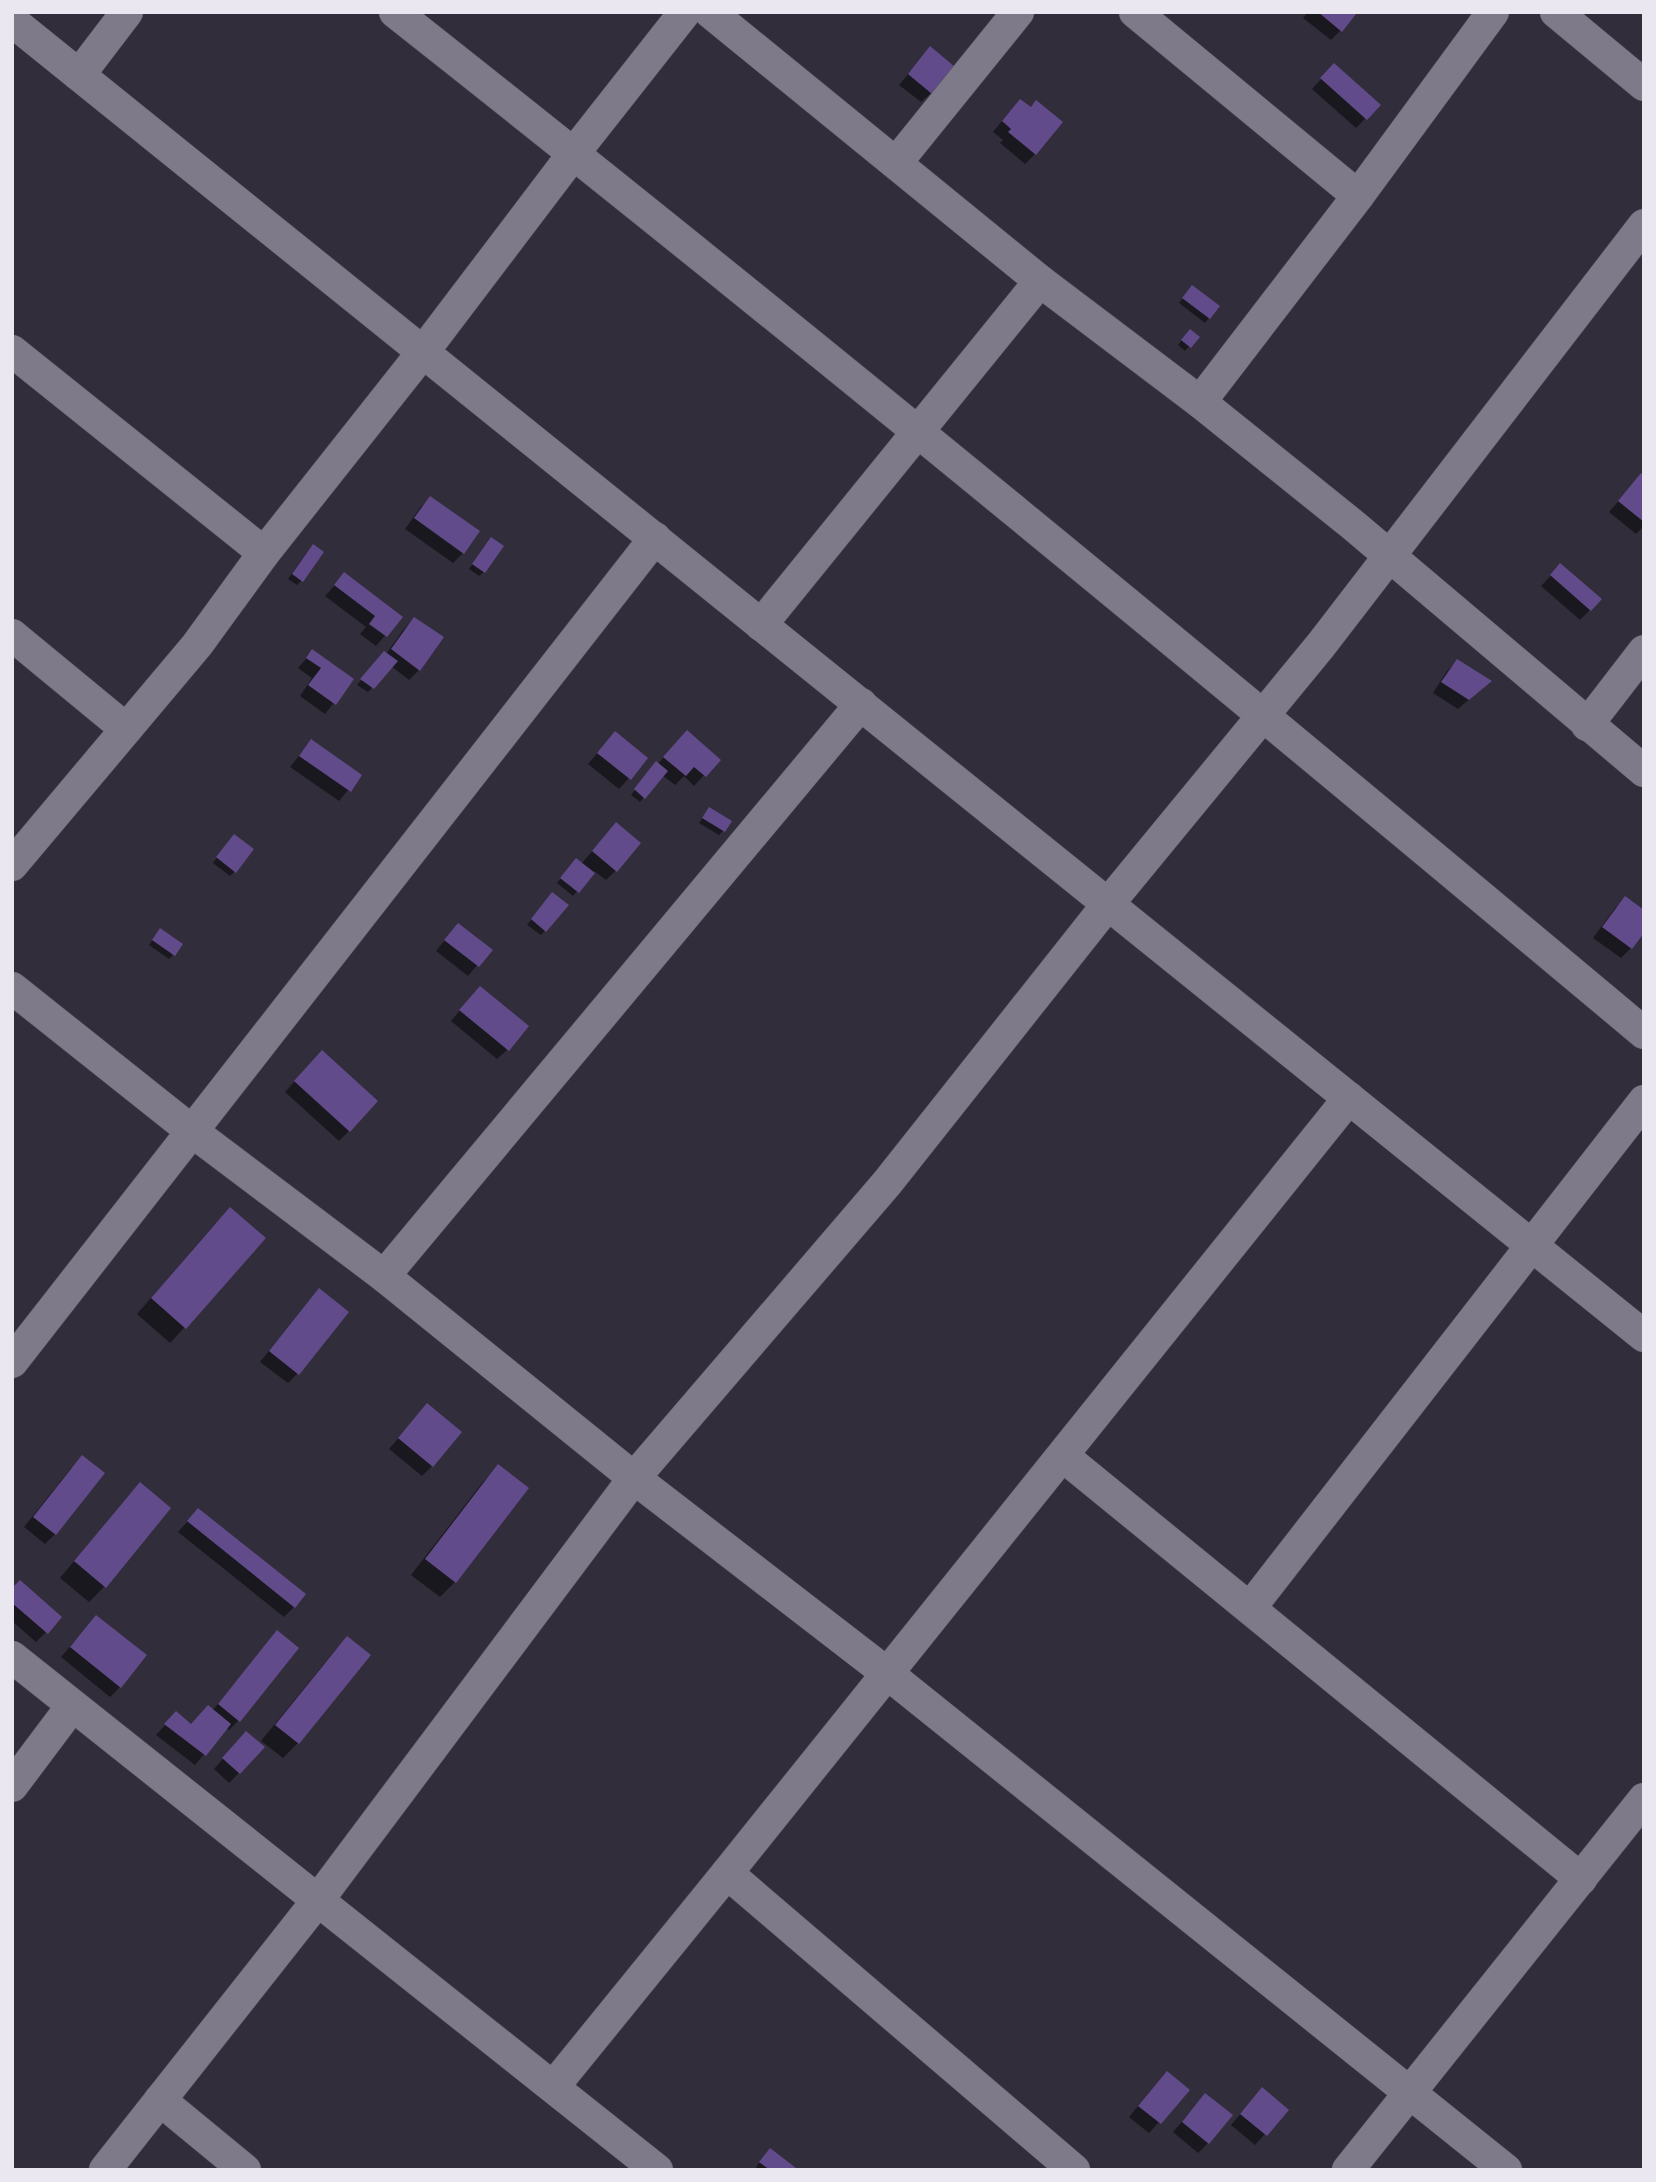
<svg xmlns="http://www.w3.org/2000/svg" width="1656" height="2182" viewBox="0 0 1656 2182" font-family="Helvetica,sans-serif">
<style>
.shadow{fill:#0007}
.building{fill:#624b8b}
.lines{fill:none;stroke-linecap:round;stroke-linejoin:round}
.minor-casing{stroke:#4f4c57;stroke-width:33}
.minor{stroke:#7e7a89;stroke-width:32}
</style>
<rect width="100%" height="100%" fill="#312d3a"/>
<!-- shadow -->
<g class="shadow">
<polygon points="1308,12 1351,12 1340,31 1331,40 1303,18"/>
<polygon points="921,59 931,93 921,102 899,85"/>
<polygon points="1334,65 1378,105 1356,128 1312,89"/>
<polygon points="1010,111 1035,154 1025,164 1000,143 1003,140 993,132"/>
<polygon points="1188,291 1209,318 1205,323 1179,303"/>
<polygon points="1185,336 1197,337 1185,351 1178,345"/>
<polygon points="1641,475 1644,478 1644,526 1636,534 1609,512"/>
<polygon points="430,498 463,553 453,563 405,529 420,508"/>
<polygon points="487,544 484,572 479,576 469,569"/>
<polygon points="308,551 301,581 297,585 288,579"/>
<polygon points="1560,566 1590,610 1580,620 1541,586"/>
<polygon points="344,575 400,618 376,646 360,634 366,627 325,596"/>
<polygon points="414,619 419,670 409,680 391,666 368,692 357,685 380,657 386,654 404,629"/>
<polygon points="312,652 352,680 325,714 300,696 312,678 298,668"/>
<polygon points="1457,661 1479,691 1458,709 1433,693 1447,671"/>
<polygon points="311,741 360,776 339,801 290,767"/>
<polygon points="677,742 718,760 694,786 684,776 675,785 662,775 640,802 631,795 652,768 657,765"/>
<polygon points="605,744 646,759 619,789 588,764"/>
<polygon points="705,814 723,831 719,835 699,823"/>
<polygon points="616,824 616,870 606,880 594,871 573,896 557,883 572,864 581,864"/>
<polygon points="229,841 235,871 230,876 213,863"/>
<polygon points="548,899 545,931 541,935 527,925"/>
<polygon points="1625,899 1631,948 1621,958 1593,938 1615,908"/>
<polygon points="156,935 173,955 169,959 149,945"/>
<polygon points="449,935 490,950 468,976 436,951"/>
<polygon points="470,998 507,1050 497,1059 451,1021"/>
<polygon points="312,1062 349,1131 339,1141 285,1092"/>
<polygon points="215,1224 185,1327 170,1343 137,1314"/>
<polygon points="310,1300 298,1373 288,1383 260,1362"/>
<polygon points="427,1405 432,1466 422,1476 389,1449"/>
<polygon points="72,1467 55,1534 45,1544 24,1527"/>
<polygon points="498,1467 455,1582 440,1597 411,1575 483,1482"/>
<polygon points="140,1484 105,1586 89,1602 60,1578 125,1500"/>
<polygon points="198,1510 294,1607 284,1617 178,1532"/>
<polygon points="12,1590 46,1632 36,1642 12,1621"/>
<polygon points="96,1617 120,1687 110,1697 61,1657"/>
<polygon points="277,1633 239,1720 229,1730 226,1727 195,1765 156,1735 176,1713 191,1726 212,1711"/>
<polygon points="347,1639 298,1743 283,1758 261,1741 332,1654"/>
<polygon points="237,1743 239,1773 229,1783 214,1769"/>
<polygon points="1157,2083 1188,2090 1149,2133 1129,2117"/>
<polygon points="1252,2100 1286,2110 1255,2145 1231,2125"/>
<polygon points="1196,2105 1208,2143 1198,2153 1173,2132"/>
<polygon points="766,2154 792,2170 760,2170 756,2167"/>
</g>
<!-- building -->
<g class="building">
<polygon points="1318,12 1354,12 1356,14 1342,32"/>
<polygon points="930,46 955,67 932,94 908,74"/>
<polygon points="1334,63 1381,105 1367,120 1320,78"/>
<polygon points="1020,99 1031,107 1036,100 1063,122 1036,155 1008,132 1011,129 1002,121"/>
<polygon points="1192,285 1220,306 1210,319 1182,298"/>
<polygon points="1190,329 1200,337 1191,348 1181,340"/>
<polygon points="1641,473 1644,476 1644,522 1618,501"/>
<polygon points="430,496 480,531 464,554 414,518"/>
<polygon points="491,537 504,546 485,573 472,564"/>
<polygon points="313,544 324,552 303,582 292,574"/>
<polygon points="1560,563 1602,599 1591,611 1550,575"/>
<polygon points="344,572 403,617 387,637 369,624 375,616 334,585"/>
<polygon points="414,617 444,637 420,671 391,649"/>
<polygon points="312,649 354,679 336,705 308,685 321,668 306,658"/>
<polygon points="384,651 398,661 374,689 360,679"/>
<polygon points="1457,659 1492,681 1469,700 1441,682"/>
<polygon points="687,730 721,760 706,777 694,767 686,776 663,757"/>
<polygon points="615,731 648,758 631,780 597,753"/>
<polygon points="311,739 362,775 351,792 299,756"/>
<polygon points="656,761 668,771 645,799 634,789"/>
<polygon points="709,807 732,821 725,832 702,818"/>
<polygon points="616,822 641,843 617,872 592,851"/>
<polygon points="234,834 254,849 236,873 216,857"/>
<polygon points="576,858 595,873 579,893 560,878"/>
<polygon points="552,892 569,905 546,932 531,919"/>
<polygon points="1625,896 1644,910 1644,933 1632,949 1602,927"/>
<polygon points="458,923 493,950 479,967 444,940"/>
<polygon points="160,928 183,944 175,956 152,940"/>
<polygon points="480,986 529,1026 509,1051 459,1010"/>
<polygon points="322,1050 378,1101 350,1132 294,1081"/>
<polygon points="230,1207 266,1238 186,1329 151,1298"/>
<polygon points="319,1288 349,1312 299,1375 269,1351"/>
<polygon points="427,1403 462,1432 433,1467 398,1438"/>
<polygon points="82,1455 105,1473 56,1535 33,1517"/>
<polygon points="498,1464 529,1488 456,1583 425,1559"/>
<polygon points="140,1482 171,1508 106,1588 74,1561"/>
<polygon points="198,1508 306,1594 295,1608 187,1521"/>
<polygon points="20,1580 62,1617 48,1634 12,1603 12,1588"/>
<polygon points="96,1615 147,1655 121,1688 70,1647"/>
<polygon points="277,1630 299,1648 240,1722 218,1704"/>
<polygon points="347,1636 371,1655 299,1744 275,1725"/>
<polygon points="208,1705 231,1724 206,1756 164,1724 176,1711 191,1724"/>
<polygon points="246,1731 265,1747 240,1774 222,1758"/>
<polygon points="1167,2071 1190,2090 1161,2124 1138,2106"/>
<polygon points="1262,2087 1289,2110 1267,2136 1240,2114"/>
<polygon points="1205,2093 1233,2115 1209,2144 1182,2122"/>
<polygon points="770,2148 796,2168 795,2170 770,2170 759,2162"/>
</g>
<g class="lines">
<!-- minor casing -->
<g class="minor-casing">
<g id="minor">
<path d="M395,12C817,345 1232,688 1644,1033"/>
<polyline points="710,12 1040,281 1200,402 1353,525 1644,771"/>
<polyline points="1135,12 1358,196"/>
<polyline points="1556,12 1644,85"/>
<polyline points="12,21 1644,1336"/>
<polyline points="79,75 127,12"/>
<polyline points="896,163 1018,12"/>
<polyline points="12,351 264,553"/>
<polyline points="1200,402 1358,196 1493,12"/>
<polyline points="761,625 1040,281"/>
<polyline points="12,635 126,729"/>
<polyline points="1587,725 1644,651"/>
<polyline points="12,865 197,645 264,553 423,352 574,153 685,12"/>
<polyline points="12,988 193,1132 384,1276 634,1478 888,1674 1506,2170"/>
<polyline points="384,1276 861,704"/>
<polyline points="12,1362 655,538"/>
<polyline points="1063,1456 1581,1879"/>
<polyline points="1250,1608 1644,1101"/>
<polyline points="12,1657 657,2170"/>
<polyline points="12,1786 72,1706"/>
<polyline points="727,1873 1074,2170"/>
<polyline points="554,2086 727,1873 1349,1098"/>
<polyline points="160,2100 245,2170"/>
<polyline points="105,2170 318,1900 634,1478 887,1183 1108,904 1321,645 1644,225"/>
<polyline points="1348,2170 1644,1799"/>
</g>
</g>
<!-- minor -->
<use href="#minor" class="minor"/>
</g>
<!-- border -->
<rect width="1656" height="2182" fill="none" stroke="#eae7f0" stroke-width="28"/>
</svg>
